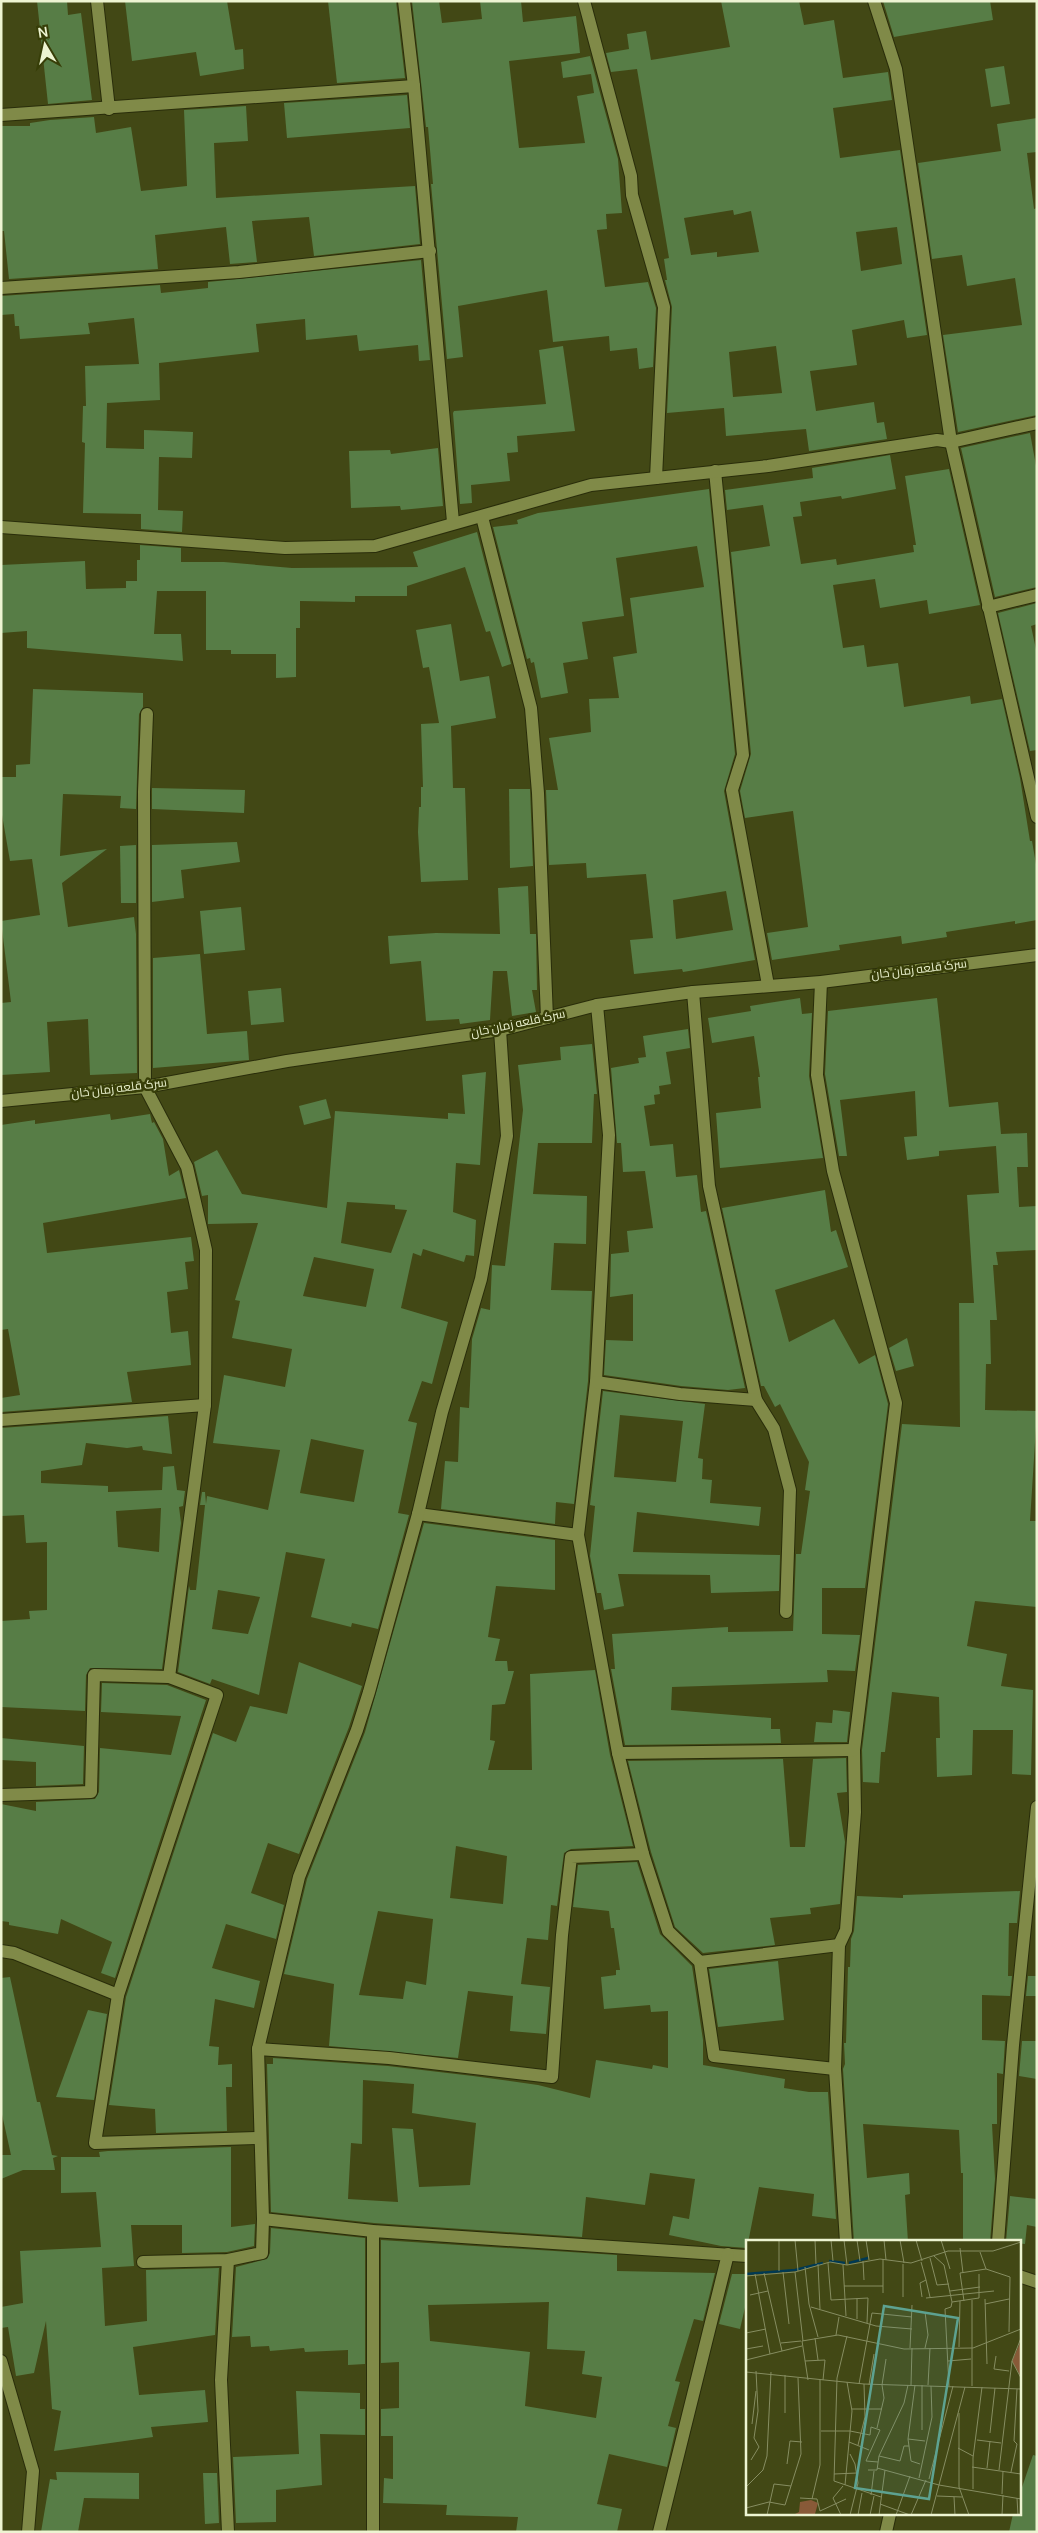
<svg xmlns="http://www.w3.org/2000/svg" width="1038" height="2533" viewBox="0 0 1038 2533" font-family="Manrope,Cairo,sans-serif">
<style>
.building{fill:#577d46;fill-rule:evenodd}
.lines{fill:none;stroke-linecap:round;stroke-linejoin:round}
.minor-casing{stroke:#292d0a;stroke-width:14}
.minor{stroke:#808a48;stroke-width:12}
.labels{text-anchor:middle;stroke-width:5;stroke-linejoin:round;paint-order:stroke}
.street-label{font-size:12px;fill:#edf4d2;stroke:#373e08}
.inset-river{fill:none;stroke:#003953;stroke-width:2.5}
.inset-road{fill:none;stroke:#868d61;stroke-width:1}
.view{fill:#5da291;fill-opacity:0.15;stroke:#5da291;stroke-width:2.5}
.inset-edge{fill:none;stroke:#edf4d2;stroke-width:2.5}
</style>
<rect width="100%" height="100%" fill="#424815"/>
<!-- building -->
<g class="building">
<polygon points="37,1 67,1 68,15 81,13 92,100 48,104"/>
<polygon points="125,1 227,1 235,50 243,49 244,69 200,76 196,52 132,61"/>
<polygon points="328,1 396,1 405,78 337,83"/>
<polygon points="412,1 439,1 442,23 482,19 480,1 521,1 523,22 576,16 580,53 509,61 519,148 585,143 577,96 594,93 591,74 563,78 561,62 590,56 618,159 622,213 606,214 607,229 597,230 605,287 648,282 656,308 653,367 639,369 637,348 610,351 609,336 553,342 547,290 458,306 463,357 447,359 431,184 433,184 428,127 426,127"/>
<path d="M721,1H799L804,25L834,20L843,78L888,72L892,100L833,108L840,158L900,150L927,335L907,338L904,320L852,330L857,365L810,371L816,411L874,402L877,423L884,422L887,439L809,451L806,429L726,436L724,408L667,413L672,307L665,280H667L664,259L669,258L637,69L611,72L606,53L629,49L627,34L646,31L651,60L730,47ZM733,210L734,215L751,211L759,252L717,257V252L691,255L684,218ZM897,227L902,264L861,271L856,232ZM776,346L782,393L733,397L729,352Z"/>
<polygon points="883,1 990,1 993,20 894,37"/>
<polygon points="1004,66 1010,104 991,107 985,69"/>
<polygon points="407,95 410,128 287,138 284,103"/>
<polygon points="246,106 248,141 214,143 216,198 415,186 420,244 314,256 309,217 252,221 257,262 230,264 226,227 155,235 158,269 9,279 4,231 1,231 1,126 30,126 30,123 50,120 94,117 96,133 131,127 141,191 187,186 184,110"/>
<polygon points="1037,118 1037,152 1027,153 1034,209 1037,208 1037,415 958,432 943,335 1022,325 1015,278 967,286 962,255 932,259 918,163 1001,151 997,124"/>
<polygon points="421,260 430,360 419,361 418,345 359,351 357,335 306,340 305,319 256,324 259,352 159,363 160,400 107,403 106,448 144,449 144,430 193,432 192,458 159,457 158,510 183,511 182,532 141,529 141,514 83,513 85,443 82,442 83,406 86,406 85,366 139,364 134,318 88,323 90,334 20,339 19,326 15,326 14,314 1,315 1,296 160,285 161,293 208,288 208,282"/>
<polygon points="563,346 575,431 517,436 518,452 507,453 510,481 471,485 472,503 460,504 453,413 454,411 546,404 539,350"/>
<polygon points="1030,433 1037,471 1037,587 995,597 961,448"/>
<polygon points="438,448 443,506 401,510 400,506 351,508 349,451 390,450 391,454"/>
<polygon points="890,455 896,489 842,499 841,496 800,502 802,516 793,517 801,564 836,559 837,565 914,552 913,545 916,545 905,476 949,469 980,605 929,614 927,600 880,608 875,579 833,585 843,648 864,645 867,667 898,663 904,707 970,696 971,704 1002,699 1020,778 1030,841 1032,841 1037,870 1037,920 1015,924 1015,921 946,932 947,937 902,944 901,936 839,945 840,950 772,960 767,933 808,927 793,811 745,818 740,791 751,754 731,552 770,546 763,505 727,510 725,490 813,478 812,468"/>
<path d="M709,489L735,754L724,791L755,960L683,972L682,969L634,974L630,940L653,938L646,874L587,878L586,863L549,865L546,790H558L549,738L591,732L589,699L619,698L613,657L637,653L630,598L704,587L697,546L616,558L624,616L582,622L588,659L563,663L568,693L541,698L534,662L531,663L530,658L527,659L493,527L518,524L517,520L538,513ZM726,891L733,930L676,939L673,900Z"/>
<polygon points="477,532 511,664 502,667 490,631 486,632 465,567 407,586 407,596 355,596 355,602 300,601 300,628 296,628 296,677 276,678 276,654 231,654 231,650 206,650 206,591 157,591 154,634 181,634 183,661 27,648 27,631 1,633 1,565 85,561 86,589 126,588 126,581 137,581 137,560 140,560 140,545 181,548 181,562 224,562 292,568 418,567 413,552"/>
<polygon points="1037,603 1037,624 1031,626 1037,654 1037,750 1030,751 998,613"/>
<polygon points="451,624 460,681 489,676 496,718 451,726 453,788 465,788 468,880 421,882 418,832 419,807 421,807 421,787 423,787 421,724 439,723 429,667 423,668 416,630"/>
<polygon points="33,689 143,693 143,707 139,714 136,809 120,808 121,796 63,794 60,856 107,849 62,883 68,927 134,917 136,934 137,1073 90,1075 88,1019 47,1022 50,1072 1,1075 1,1003 11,1002 1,921 40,915 32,859 10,861 1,809 1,777 16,777 16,765 30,764"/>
<polygon points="152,788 245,790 244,813 152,809"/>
<polygon points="509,789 530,789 533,866 510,868"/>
<polygon points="237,842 240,862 181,870 184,898 152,902 152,845"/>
<polygon points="136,845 136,903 121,903 120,846"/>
<polygon points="528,886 530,934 536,934 537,990 532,990 536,1012 512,1016 507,971 493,971 490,1020 460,1024 459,1019 426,1021 421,961 390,964 388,936 436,933 500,934 498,888"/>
<polygon points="241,907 245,950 204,954 200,911"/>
<polygon points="200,954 207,1034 247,1031 249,1060 153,1068 153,958"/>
<polygon points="281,988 284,1022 251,1025 248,991"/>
<polygon points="800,998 802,1014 812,1013 809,1076 823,1158 720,1168 716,1113 761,1108 758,1077 760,1077 754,1036 712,1043 708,1018 751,1011 750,1006"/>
<polygon points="937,998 949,1107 998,1102 1001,1134 1027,1133 1028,1167 1017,1167 1019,1207 1037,1206 1037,1250 996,1252 998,1265 993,1265 997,1320 990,1320 991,1364 986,1364 985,1410 1037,1411 1030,1521 1037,1521 1037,1607 975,1601 967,1646 1007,1654 1001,1686 1033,1690 1031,1775 1012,1774 1013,1730 973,1730 972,1775 937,1777 936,1738 940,1738 939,1697 892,1692 885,1752 881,1752 879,1783 863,1782 862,1750 902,1424 960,1427 959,1303 974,1303 967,1195 999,1193 996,1146 939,1151 939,1156 907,1160 904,1137 917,1136 915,1091 840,1100 847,1156 839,1156 825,1074 828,1011"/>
<polygon points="688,1029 690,1048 666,1052 671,1084 659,1086 660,1094 654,1095 655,1104 644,1106 650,1146 673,1144 676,1177 697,1175 701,1212 706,1211 745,1388 728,1390 681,1386 604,1375 606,1340 633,1341 633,1294 610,1297 611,1254 629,1252 627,1231 653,1228 645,1171 623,1172 621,1143 617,1143 611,1068 639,1063 638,1058 646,1057 643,1036"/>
<polygon points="592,1044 597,1094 594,1094 592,1143 538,1143 533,1194 587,1196 586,1244 554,1243 551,1290 592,1291 588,1381 574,1504 556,1502 555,1524 441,1509 445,1461 458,1462 460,1407 469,1408 472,1339 481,1308 490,1310 492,1265 505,1266 523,1110 518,1065 561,1060 560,1047"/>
<path d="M486,1072L480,1165L456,1163L453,1212L476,1220L474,1256L466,1255L464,1262L423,1249L421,1256L413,1253L401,1308L448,1322L432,1384L422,1381L408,1421L417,1423L398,1513L409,1515L378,1629L352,1623L351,1627L311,1617L325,1559L286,1552L259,1695L212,1679L210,1684L178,1672L189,1586L190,1590H196L205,1505H200L202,1492H205L206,1504L207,1496L268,1510L280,1450L213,1443L224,1375L285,1387L292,1349L232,1338L240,1301L235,1300L258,1223L208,1224V1195L202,1196L194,1162L217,1150L242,1194L327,1208L335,1111L448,1119V1113L465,1114L462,1075ZM347,1202L395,1205V1209L407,1210L391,1253L341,1243ZM314,1257L374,1269L366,1307L303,1296ZM311,1439L364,1450L354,1502L300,1493ZM218,1590L260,1597L248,1634L212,1629Z"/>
<polygon points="326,1099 331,1118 304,1125 299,1106"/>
<polygon points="110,1114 111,1120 150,1114 152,1123 154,1122 163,1139 169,1176 179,1170 186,1198 43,1223 47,1253 191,1237 194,1261 185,1262 188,1289 167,1292 171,1333 188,1331 191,1365 127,1372 132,1402 1,1412 1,1398 20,1395 8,1329 1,1330 1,1125 35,1120 35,1124"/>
<polygon points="825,1190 831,1232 836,1230 848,1267 775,1290 789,1342 834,1319 859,1364 875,1355 888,1404 865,1588 822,1588 822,1634 860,1635 855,1671 827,1670 828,1682 672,1687 671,1710 771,1718 771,1729 780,1729 781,1743 625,1745 611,1669 615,1669 612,1634 728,1627 728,1632 793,1631 796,1554 801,1554 810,1491 805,1490 809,1462 780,1404 775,1407 764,1386 761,1386 722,1208"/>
<polygon points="907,1338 914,1366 896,1371 889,1348"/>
<path d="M603,1391L705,1404L698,1458L703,1459L702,1479L712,1480L710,1503L761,1507L759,1526L637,1512L633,1552L780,1555L779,1591L711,1593L710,1575L618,1574L624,1606L604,1610L601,1593H597L590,1556L595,1506L590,1505ZM620,1415L683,1421L676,1482L614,1477Z"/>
<path d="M168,1416L172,1454L143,1450L142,1446L127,1448L86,1443L82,1465L41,1471V1483L108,1486V1492L162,1490L163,1467L174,1466L177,1490L185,1491L183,1506L179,1507L181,1523L162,1669L90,1668L86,1675L85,1711L1,1707V1621L30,1619L29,1611L47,1610V1542L26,1543L24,1515L1,1516V1428ZM161,1508L159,1552L118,1547L116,1511Z"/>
<path d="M424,1523L555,1540V1590L496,1586L488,1637L500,1639L495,1661H507L508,1671H514L505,1704L492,1705L490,1740L495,1741L488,1770H532L530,1674L595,1670L610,1755L633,1846L571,1849L564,1853L557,1906L551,1905L548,1940L527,1938L521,1984L550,1987L546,2034L510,2031L513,1996L468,1991L458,2058L329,2046L334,1984L284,1974L307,1879L365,1732ZM456,1846L507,1856L503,1904L450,1898ZM378,1911L433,1919L426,1985L406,1981L403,1999L359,1995Z"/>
<polygon points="299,1662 362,1686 349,1727 299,1854 268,1843 251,1893 284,1905 276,1939 226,1924 212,1968 260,1981 254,2008 215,1999 209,2046 219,2047 218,2065 232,2064 232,2087 226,2087 227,2131 156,2133 155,2109 109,2105 126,1997 213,1733 236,1742 250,1706 287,1714"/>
<polygon points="102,1683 167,1685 206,1700 115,1978 101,1973 112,1942 61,1919 58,1934 9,1925 9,1922 1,1921 1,1804 36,1811 36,1802 95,1799 99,1792 100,1748 171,1755 181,1716 101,1712"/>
<polygon points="833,1710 850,1712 847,1742 814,1742 816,1722 832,1723"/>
<polygon points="1,1738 84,1746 83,1784 36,1786 36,1762 1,1760"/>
<polygon points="846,1758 847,1792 837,1793 845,1842 840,1904 810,1908 811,1914 770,1918 775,1945 703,1953 675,1927 651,1852 628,1761 783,1759 790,1847 805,1847 813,1759"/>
<path d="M637,1862L660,1934L692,1966L703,2040V2065L785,2079L784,2088L809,2092H828L836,2219L812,2216L814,2194L759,2187L747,2248L721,2246L669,2235L673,2216L689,2219L695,2179L650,2173L645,2205L586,2197L582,2237L374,2223L271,2212L267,2064H273V2058L388,2066L473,2076L538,2085L590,2098L596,2060L652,2069L653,2065L668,2068V2011L651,2012L650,2005L604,2009L601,1977L616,1975V1970H620L614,1928H611L609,1911L573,1907L578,1865ZM363,2080L414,2084L412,2113L476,2123L470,2185L419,2187L413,2129L392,2128L398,2202L348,2199L351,2143L362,2144Z"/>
<polygon points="1020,1891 1017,1923 1009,1923 1008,1976 1012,1976 1010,1996 982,1995 982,2040 1005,2041 1003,2074 997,2073 997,2124 992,2124 995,2179 990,2242 963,2242 963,2173 961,2173 959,2130 863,2124 867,2178 909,2173 910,2194 905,2195 908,2242 854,2242 843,2069 845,2064 844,2043 846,2043 848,1967 850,1967 851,1939 854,1931 857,1896 903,1898 903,1895"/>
<polygon points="778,1961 784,2020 718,2027 709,1969"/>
<polygon points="1028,1976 1037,1976 1037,1996 1026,1996"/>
<polygon points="10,1977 37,2102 40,2102 52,2155 58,2156 53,2158 55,2170 23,2170 1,2179 1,2155 11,2155 1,2110 1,1978"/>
<polygon points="88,2010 107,2014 94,2100 56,2097"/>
<polygon points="1022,2041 1037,2041 1037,2079 1019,2076"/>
<polygon points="231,2147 231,2227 255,2224 254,2246 227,2252 182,2253 182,2225 131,2225 134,2266 102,2268 105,2326 147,2321 146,2270 219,2268 215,2335 133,2347 139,2395 205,2390 208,2422 151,2427 153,2437 54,2451 61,2411 52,2409 46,2321 34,2373 16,2376 8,2327 1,2328 1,2307 23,2303 20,2251 101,2247 96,2192 61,2193 61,2157 100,2157 99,2152 108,2151"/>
<polygon points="1010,2196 1037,2199 1037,2227 1027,2225 1025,2244 1006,2242"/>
<polygon points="271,2228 365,2238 365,2364 348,2365 348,2350 305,2352 304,2348 270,2351 269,2346 251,2347 250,2336 232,2337 236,2267 267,2259 270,2253"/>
<path d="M381,2240L617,2255V2271L715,2273L703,2321L694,2319L675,2381L680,2382L668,2426L676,2428L667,2467L609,2454L597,2504L622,2509L617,2532H516L518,2517L446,2515L447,2505L383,2503L384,2478L393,2479V2436H381V2409L399,2408V2362L381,2363ZM549,2302L547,2349L585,2351L582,2374L602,2377L596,2418L525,2406L530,2352L430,2341L428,2305Z"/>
<polygon points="732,2274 747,2274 747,2299 740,2329 719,2324"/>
<polygon points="296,2391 360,2393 360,2409 365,2409 365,2435 320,2434 322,2485 276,2490 276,2522 236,2523 233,2457 299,2454"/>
<polygon points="1033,2455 1037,2456 1037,2532 1009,2532 1013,2514 1019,2514 1019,2496"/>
<polygon points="56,2472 139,2473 139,2499 84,2498 78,2532 41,2532 50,2479 57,2480"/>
<polygon points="203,2473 217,2473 219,2523 205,2524"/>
</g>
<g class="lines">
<!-- minor casing -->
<g class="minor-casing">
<g id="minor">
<polyline points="97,1 109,109"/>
<polyline points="404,1 414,86 453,522"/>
<polyline points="584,1 631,176 632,195 664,307 656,478"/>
<polyline points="874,1 896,69 951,442 1037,817"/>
<polyline points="1,115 414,86"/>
<polyline points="1,288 239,272 430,251"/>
<polyline points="715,471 743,755 732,790 768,985"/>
<polyline points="482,517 531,708 538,793 547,1018"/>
<polyline points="1,527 285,548 375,546 591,485 768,466 937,440 951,442 1037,423"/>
<polyline points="988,607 1037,595"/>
<polyline points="147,714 144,792 145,1087 187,1167 206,1250 205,1405 169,1677"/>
<polyline points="821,982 817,1075 833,1171 896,1403 854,1750 855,1812 846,1930 839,1945 835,2069 846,2242"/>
<polyline points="693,992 709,1186 756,1400 774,1429 790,1490 786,1612"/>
<polyline points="597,1005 609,1135 596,1382 578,1535 618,1753 643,1854 668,1931 700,1962 714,2056 835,2069"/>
<polyline points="1,1101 145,1087 287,1061 500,1030 597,1005 693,992 821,982 1037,955"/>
<polyline points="596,1382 680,1394 756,1400"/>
<polyline points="1,1420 205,1405"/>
<polyline points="418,1514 578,1535"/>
<polyline points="618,1753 854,1750"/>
<polyline points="1,1795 91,1792 94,1675 169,1677 217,1695 118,1995 95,2143 260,2138"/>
<polyline points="1,1951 14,1953 118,1995"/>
<polyline points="700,1962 839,1945"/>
<polyline points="258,2049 389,2058 552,2077 562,1935 571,1857 643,1854"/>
<polyline points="263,2219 373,2231 747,2256"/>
<polyline points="998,2242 1013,2045 1037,1807"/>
<polyline points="143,2262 228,2260 262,2253 263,2219 258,2049 299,1877 357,1730 369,1692 418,1514 442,1412 481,1279 507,1136 500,1030"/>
<polyline points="1019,2276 1037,2282"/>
<polyline points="1,2361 33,2471 28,2532"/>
<polyline points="228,2532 221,2380 228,2260"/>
<polyline points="373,2532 373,2231"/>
<polyline points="659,2532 728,2254"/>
<polyline points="886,2532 890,2514"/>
</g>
</g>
<!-- minor -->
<use href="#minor" class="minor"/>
</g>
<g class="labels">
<!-- street labels -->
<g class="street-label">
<text transform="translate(919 969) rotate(-7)" y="4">سرک قلعه زمان خان</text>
<text transform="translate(518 1023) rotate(-12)" y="4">سرک قلعه زمان خان</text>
<text transform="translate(119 1088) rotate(-7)" y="4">سرک قلعه زمان خان</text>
</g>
</g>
<!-- overview -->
<g transform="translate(746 2240)">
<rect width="275" height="275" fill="#424815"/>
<path d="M275,101V137L266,121ZM65,260L72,263L69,274L47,275L53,272L54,262Z" fill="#885a38"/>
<path class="inset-river" d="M83,21L99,23M103,23L122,18M0,34L49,30L77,23"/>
<path class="inset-road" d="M49,0L52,31M69,0L70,24M85,0L87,21M98,0L101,25M111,0L114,21M120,0L123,20M138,0L140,20M154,0L158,23M170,0L176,21M195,0L204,29M214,8L217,33M234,12L240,29L264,37L263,92M188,16L198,25L206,62M184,18L191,45L203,44M137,19V53M117,21L118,40M175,22L180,40L174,43L176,57M82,23L85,60L122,58L121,83M72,24L74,69M157,24V57M97,25L100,76M59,27L63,64L72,97M33,31V0M37,32L43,84M49,32L57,101M18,33L36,111M9,34L24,114M0,36L49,32L84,22L101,25L134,19L165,23L202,11H247L275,2M180,40L184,57M98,46H137M204,51L234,47M4,55L22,51M180,58L248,51M239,59L241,124M218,61L214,33L240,29M239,64L263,59M65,67L130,86L166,89M111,79V58M0,93L20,89M90,95L93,77M101,96L91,138L88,241L135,257M69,98L72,120M275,98L266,121L275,138M35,103L55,101M213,107L214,61M164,108L166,65M179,108L182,95L179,72M0,109L17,106M250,116L248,129L263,131M0,120L56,106M59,121L79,120L77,140M202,121L225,119M0,132L118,144L275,149M62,140L56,101L92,95L158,109L227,108L275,89M113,144L126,73L166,77M123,145L128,114M165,145L166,108M169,145L162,199L165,221L174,224M182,145L184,108M203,146L199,69L205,67L206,62L233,58V34M226,146V60M106,169H136M39,173V135M213,173V247L223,275M6,184L10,151M131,188L138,158L136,145L140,119M176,190V145M75,191H104M104,191L124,195L125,187L134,190L120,221L132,222M244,193L249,148M162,199L179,201M231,200L255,203M103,202L123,210M112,205L119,177L118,144M212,208L227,216M104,214L109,224L112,243L104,275M133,216L154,221L158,206H163M5,220L13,207L8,198L12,171L10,131M41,224L44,201L56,202M226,227L275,234M131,228L193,245L275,259M241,228L244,201M122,230H131L133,216L158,163L162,145M253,230L266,121M265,232L271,204L268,201L271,149M88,234L111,233M173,238L186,177L185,146M183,239L207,146M99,245L106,171L101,142M0,247L17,230L21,216L25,132M227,249V218L236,147M256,254L257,231M125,255L128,231M191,256L216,257M208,257L209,275M54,258L71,259L74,271L100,259M271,258L272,275M66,259L74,225V140M134,264L164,275M0,268L23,262L39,265L55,214L52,138M21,275L28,244L45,246M95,275L87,258L97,246M112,275L116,253M124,275L128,256M133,275L139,230M150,275L164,236M165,275L180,240M185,275L219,147M256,275L257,255"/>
<path class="view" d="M138,66L212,78L183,259L109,248Z"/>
<rect width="275" height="275" class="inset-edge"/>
</g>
<!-- border -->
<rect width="1038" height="2533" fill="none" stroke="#edf4d2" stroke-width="5"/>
<!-- north arrow -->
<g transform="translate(45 45) rotate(351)" stroke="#373e08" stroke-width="4" paint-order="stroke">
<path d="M0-4L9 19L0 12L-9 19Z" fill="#edf4d2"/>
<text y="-8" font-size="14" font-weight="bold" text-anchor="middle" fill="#edf4d2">N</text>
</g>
</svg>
